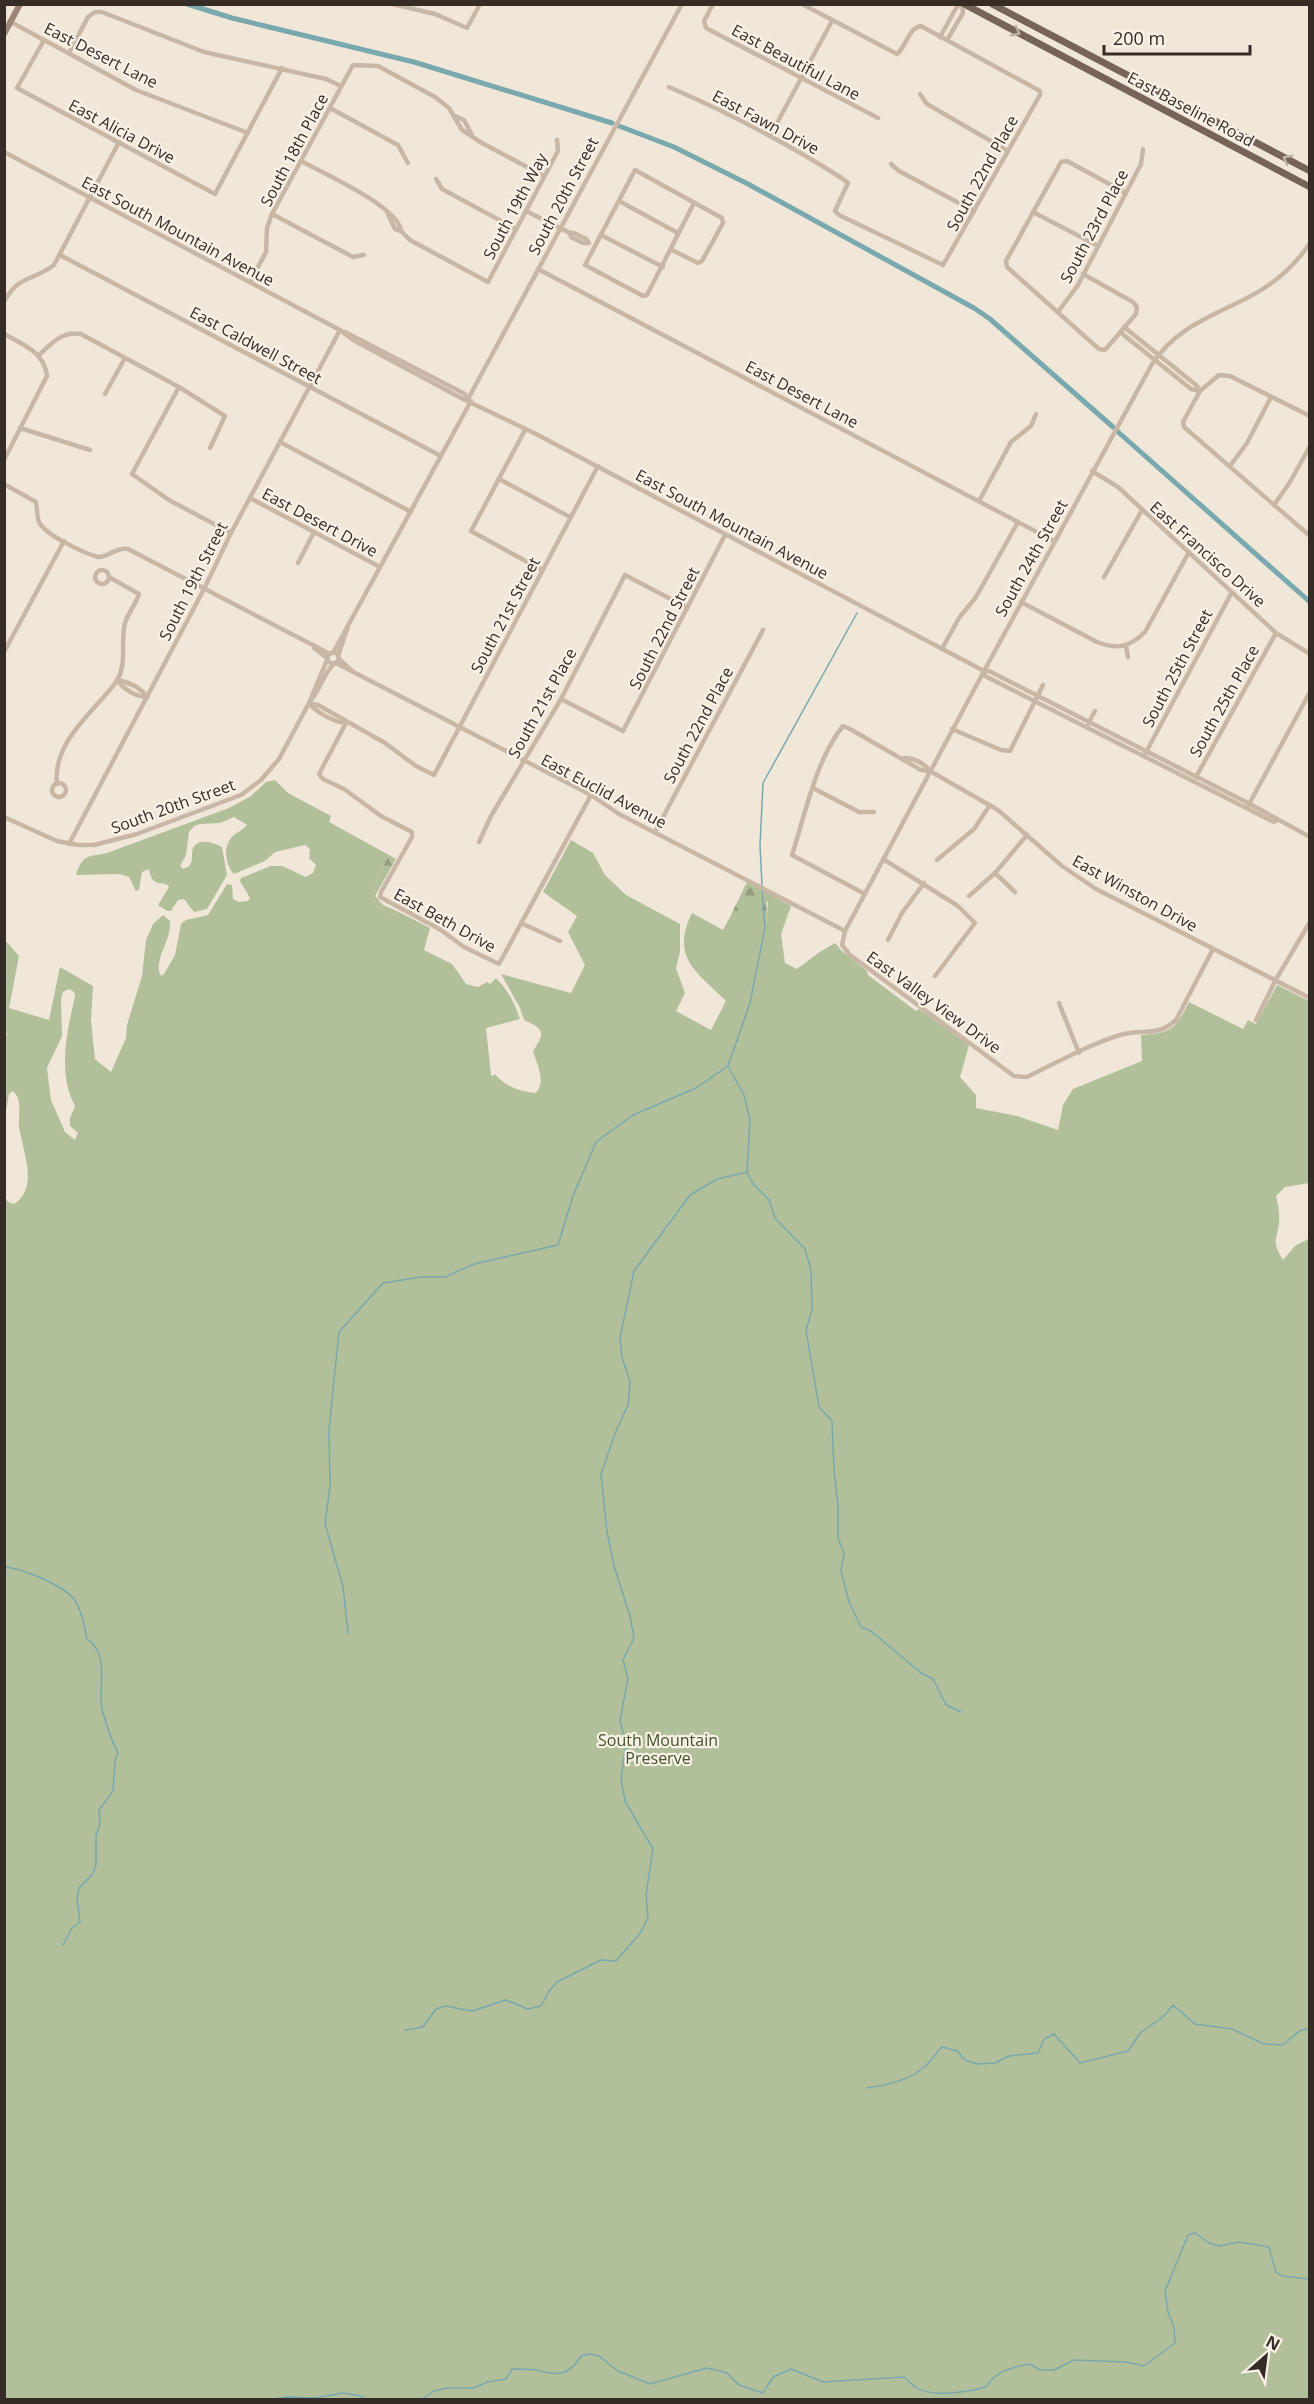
<svg xmlns="http://www.w3.org/2000/svg" width="1314" height="2404" viewBox="0 0 1314 2404" font-family="'Open Sans',sans-serif">
<style>
.green{fill:#b1c09a;fill-rule:evenodd}
.forest{fill:url(#forest-firs)}
.lines{fill:none;stroke-linecap:round;stroke-linejoin:round}
.stream{stroke:#79a9ae;stroke-width:1.5}
.canal{stroke:#79a9ae;stroke-width:5}
.street{stroke:#c9b7a6;stroke-width:4.5}
.secondary{stroke:#9c8677;stroke-width:6}
.primary{stroke:#776458;stroke-width:7}
.oneway{stroke:#beb2a6}
.labels{text-anchor:middle;stroke-width:4.5;stroke-linejoin:round;paint-order:stroke}
.street-label{font-size:16px;fill:#352c27;stroke:#f9f1e6}
.park-label{font-size:16px;fill:#42532b;stroke:#f9f1e6}
</style>
<defs>
<pattern id="forest-firs" width="22" height="20" patternUnits="userSpaceOnUse" patternTransform="scale(1.5)"><rect width="22" height="20" fill="#b1c09a"/><path d="M5 1l3.5 6h-7zM16 11l3.5 6h-7z" fill="#919c7e"/></pattern>
</defs>
<rect width="100%" height="100%" fill="#f1e7d9"/>
<!-- green -->
<path class="green" d="M275,780L288,793L331,816L329,822L389,855L377,879L371,898C379,909 384,917 399,912L430,928L424,950L452,964L466,984L478,987L487,982L490,984L496,978C507,989 515,1003 520,1019L486,1028L491,1075L493,1076L495,1074C504,1086 521,1092 535,1093C547,1084 537,1064 533,1051C546,1032 544,1029 524,1020L520,1008L501,974L571,993L585,965L568,932L577,916L543,892L571,840L593,853L605,875L626,895L680,924V952L676,968L685,993L676,1011L711,1030L726,1001C697,972 670,958 692,913L723,930L731,915L737,919L759,907L761,909L767,923L768,893L791,906L781,934L785,963L797,969L818,953L835,943L842,951L867,971L868,975L916,1011L919,1009L969,1045L960,1077L976,1095V1108L1017,1116L1058,1130L1063,1105L1073,1089L1142,1061L1141,1035C1172,1033 1175,1029 1189,1002L1243,1029L1248,1020L1256,1024L1277,985L1309,1001V1183L1285,1187L1276,1196C1278,1205 1280,1213 1279,1222C1277,1242 1271,1240 1283,1260L1295,1246L1310,1238L1309,2399H5L4,1195L8,1202L14,1204C40,1187 22,1150 19,1127C18,1115 23,1100 13,1091L9,1094L5,1117L4,1041L7,1035L4,1024L5,943L7,942L19,956L9,1008L49,1020L60,967L93,986L91,1021L95,1059L111,1072L126,1038L127,1025L142,976L146,940L153,924L163,915L170,921C172,941 152,960 161,976L164,974L175,955L181,924L186,920L208,915L227,884L232,885L233,899L239,902L248,901L250,898L240,881L241,878L271,866H282L306,877L313,873L316,865L309,858L310,849L305,845L275,852L265,861L234,874C226,866 222,847 232,837C237,832 243,830 247,825L234,817L220,823L200,824L194,826L189,832L186,855L180,866L183,869C187,867 190,867 191,863C193,858 191,852 193,848C199,837 214,843 222,847L227,875L207,909L194,912L184,899L178,900L171,911H167L158,905L169,887L166,884C154,883 151,881 149,869L142,872L139,890L136,891L129,877L120,874L76,875C83,854 87,857 107,853L229,808L251,796L266,782ZM69,989L74,992L75,996C67,1032 57,1072 75,1106L70,1118V1126L78,1133L75,1140L65,1132L51,1100L47,1068L62,1036L61,999L63,992Z"/>
<!-- forest -->
<g class="forest">
<path d="M389,855L396,859L375,896L383,905L399,912C384,917 380,910 371,898L377,879Z"/>
<polygon points="747,882 768,893 770,899 766,903 768,924 759,907 749,918 737,919 731,915"/>
</g>
<g class="lines">
<!-- stream -->
<g class="stream">
<polyline points="762,885 760,846 763,783 857,613"/>
<polyline points="747,1172 753,1184 769,1200 775,1218 805,1249 811,1270 812,1310 806,1330 819,1407 832,1421 834,1471 838,1505 838,1538 844,1553 841,1571 849,1602 861,1627 871,1631 921,1673 933,1679 946,1705 961,1712"/>
<path d="M4,1567C22,1568 62,1585 73,1598C82,1609 84,1626 87,1639C110,1654 98,1685 102,1709C105,1721 112,1742 118,1753L115,1760L113,1791L99,1810L100,1824L96,1835V1865L93,1874L79,1888L77,1898L80,1922L72,1928L63,1945"/>
<polyline points="348,1633 343,1586 325,1524 330,1486 329,1431 331,1409 339,1332 383,1283 421,1277 445,1277 474,1264 558,1245 573,1196 596,1142 633,1115 696,1088 728,1066 750,1003 765,928 762,890"/>
<polyline points="405,2030 423,2027 436,2009 445,2006 472,2011 506,2000 528,2009 541,2006 549,1991 557,1982 601,1960 616,1961 641,1932 648,1917 646,1895 653,1849 625,1801 621,1779 626,1743 620,1721 628,1678 623,1660 634,1638 630,1616 614,1566 607,1532 601,1474 616,1431 628,1405 630,1382 622,1357 620,1338 634,1271 690,1195 717,1179 747,1172 750,1120 744,1095 729,1068"/>
<path d="M867,2088C886,2085 907,2081 922,2069C930,2063 935,2054 942,2047L957,2051L965,2060L977,2064L995,2063L1009,2056L1038,2053L1044,2039L1054,2034L1080,2063L1128,2051L1140,2033L1163,2017L1173,2005L1195,2024L1232,2029L1264,2044L1283,2045L1299,2031L1310,2028"/>
<polyline points="271,2400 286,2397 315,2398 343,2393 361,2396 366,2400"/>
<path d="M421,2400L434,2391L447,2388H473L488,2382L506,2379L512,2369C520,2369 528,2369 536,2370C557,2375 568,2378 581,2356L590,2354L599,2356L618,2371L650,2384L707,2368L727,2373L739,2385L763,2393L773,2377L791,2369L823,2382L904,2377C908,2380 911,2384 915,2387C930,2398 968,2392 986,2387C995,2371 1013,2367 1030,2364L1040,2370H1054L1074,2360L1126,2362L1144,2366L1175,2343L1174,2328L1168,2312L1165,2291L1188,2235L1195,2233L1209,2243L1219,2246L1239,2242L1269,2247L1276,2272L1282,2276L1310,2279"/>
</g>
<!-- canal -->
<g class="canal">
<polyline points="187,4 232,18 414,62 612,123"/>
<polyline points="619,126 674,147 748,184 974,308 990,319 1113,427"/>
<polyline points="1117,431 1310,602"/>
</g>
<!-- street -->
<g class="street">
<polyline points="392,4 435,14 467,28 480,4"/>
<polyline points="713,4 704,21 706,28 878,118"/>
<polyline points="11,22 136,90 248,133"/>
<polyline points="940,37 956,8 961,4"/>
<polyline points="44,40 17,88 215,194 282,68"/>
<polyline points="947,40 963,13 962,4"/>
<polyline points="69,53 88,17 95,12 102,12 204,52 326,79 341,86"/>
<path d="M669,87C729,113 787,143 843,179L848,183L835,211L839,215L943,265L1040,95V91L921,26C908,28 907,46 897,54L802,4"/>
<polyline points="920,94 927,104 1008,151"/>
<polyline points="330,108 398,145 408,163"/>
<polyline points="455,116 464,120 472,135"/>
<polyline points="770,136 832,21"/>
<polyline points="4,152 340,330 353,340 463,399 536,434 984,671 989,671 1250,804 1310,837"/>
<path d="M301,161C323,173 399,207 401,231"/>
<polyline points="891,164 899,171 974,211"/>
<polyline points="436,179 442,189 516,229"/>
<polyline points="619,201 678,233"/>
<polyline points="526,211 570,233 574,233 586,239 589,243 583,243 571,237 570,233"/>
<polyline points="387,212 395,229 401,231 410,240 488,282 558,151 557,140"/>
<polyline points="1033,212 1098,246"/>
<polyline points="272,214 353,257 364,255"/>
<polyline points="601,235 663,267"/>
<polyline points="672,250 698,263 702,261 723,223 722,218 635,170 585,265 643,296 647,295 694,203"/>
<polyline points="60,255 441,456"/>
<polyline points="538,269 1054,541"/>
<polyline points="1083,274 1133,302 1137,307 1136,314 1105,350 1099,349 1007,267 1006,261 1061,162 1067,161 1126,193"/>
<polyline points="250,282 266,252 267,228 272,214 353,65 378,66 435,97 449,108 462,130 482,143 544,176"/>
<path d="M4,302C18,275 33,281 54,265L119,142"/>
<polyline points="1058,312 1078,285 1141,164 1143,149"/>
<polyline points="1124,327 1196,385 1200,391"/>
<polyline points="345,332 465,394 468,399"/>
<polyline points="1120,332 1191,389 1200,391"/>
<path d="M4,334C24,345 44,352 47,376L4,460"/>
<path d="M39,355C52,343 62,331 81,334L179,387L225,416L210,448"/>
<polyline points="179,387 132,474 169,500 231,533"/>
<polyline points="105,394 125,358"/>
<polyline points="468,399 682,4"/>
<polyline points="1310,416 1230,376 1219,375 1200,391 1183,422 1184,427 1310,536"/>
<polyline points="20,428 90,450"/>
<polyline points="525,430 471,531 542,570"/>
<polyline points="280,442 411,512"/>
<polyline points="1230,466 1247,443 1271,397"/>
<polyline points="1092,471 1118,487 1276,633 1310,654"/>
<polyline points="499,479 570,517"/>
<path d="M4,484L36,502C37,508 37,517 39,522C45,535 84,553 98,557C109,557 116,547 128,549L330,654"/>
<polyline points="250,498 380,567"/>
<polyline points="979,501 1011,442 1031,426 1036,414"/>
<polyline points="1274,505 1290,482 1310,446"/>
<polyline points="298,563 314,532"/>
<circle cx="102" cy="577" r="7"/>
<polyline points="1104,577 1142,510"/>
<path d="M1021,602L1097,642C1117,650 1130,647 1145,632L1189,552"/>
<polyline points="1126,646 1128,657"/>
<polyline points="314,648 327,658"/>
<polyline points="942,649 959,618 976,597 1018,522"/>
<polyline points="4,652 64,541"/>
<circle cx="333" cy="658" r="5.5"/>
<polyline points="333,653 471,401"/>
<polyline points="338,656 348,626"/>
<polyline points="339,659 352,671"/>
<polyline points="336,663 591,795 619,814 845,931"/>
<polyline points="984,671 985,676 1274,822 1277,820"/>
<path d="M117,680C124,689 135,697 147,697"/>
<path d="M117,680C129,682 140,687 147,697"/>
<path d="M312,699C321,688 324,672 334,664"/>
<polyline points="561,699 623,731 725,535"/>
<polyline points="309,703 318,705 385,743 416,766 434,775 598,466"/>
<path d="M309,703C317,713 334,722 346,723"/>
<polyline points="346,723 319,774 323,779 344,789 381,816 412,832 412,837 381,892 380,897 441,930 464,947 499,964 591,795"/>
<polyline points="1088,724 1095,711"/>
<polyline points="952,729 1001,750 1010,751 1043,685"/>
<polyline points="1145,754 1232,592"/>
<path d="M904,758C914,758 924,763 930,771L998,810L1062,866L1096,889L1310,998"/>
<polyline points="1196,777 1276,633"/>
<circle cx="59" cy="790" r="7"/>
<path d="M57,784C52,742 94,712 116,682C128,664 120,643 125,623C128,613 136,604 139,594L109,577"/>
<polyline points="813,788 859,812 874,812"/>
<polyline points="1248,806 1310,692"/>
<polyline points="4,817 57,841 78,845 94,845 137,834 241,795 261,780 279,759 309,703 327,660"/>
<polyline points="655,832 763,630"/>
<polyline points="479,842 491,816 561,699 625,575 686,607"/>
<polyline points="69,844 204,589 231,533 340,330"/>
<polyline points="883,859 958,906 975,923 935,976"/>
<polyline points="937,860 974,829 990,805"/>
<polyline points="995,873 1015,892"/>
<path d="M865,894L792,855C805,815 816,759 843,726L850,729L921,770L930,771"/>
<polyline points="969,896 995,873 1027,835"/>
<polyline points="521,923 560,941"/>
<polyline points="888,940 902,913 924,883"/>
<path d="M1213,949L1176,1020C1157,1038 1142,1028 1120,1035C1088,1045 1058,1062 1027,1077L1014,1076L850,955L842,945L845,931L984,671L1152,364C1177,327 1210,317 1247,298C1273,285 1294,267 1310,243"/>
<polyline points="1059,1003 1079,1053"/>
<polyline points="1256,1020 1275,981 1310,922"/>
</g>
<!-- secondary -->
<polyline class="secondary" points="4,34 20,4"/>
<!-- primary -->
<g class="primary">
<polyline points="964,4 1310,187"/>
<polyline points="992,4 1310,171"/>
</g>
</g>
<!-- one-way arrows -->
<defs><path id="oneway-chevron" d="M-2-3.5L2.5 0L-2 3.5" fill="none" stroke-width="1.6" stroke-linecap="round" stroke-linejoin="round" transform="scale(1.5)"/></defs>
<g class="oneway">
<use href="#oneway-chevron" transform="translate(1016 32) rotate(28)"/>
<use href="#oneway-chevron" transform="translate(1287 159) rotate(-152)"/>
</g>
<g class="labels">
<!-- street labels -->
<g class="street-label">
<text transform="translate(101 55) rotate(27)" y="6">East Desert Lane</text>
<text transform="translate(796 62) rotate(28)" y="6">East Beautiful Lane</text>
<text transform="translate(1191 109) rotate(28)" y="6">East Baseline Road</text>
<text transform="translate(766 122) rotate(28)" y="6">East Fawn Drive</text>
<text transform="translate(122 131) rotate(28)" y="6">East Alicia Drive</text>
<text transform="translate(294 150) rotate(-62)" y="6">South 18th Place</text>
<text transform="translate(982 173) rotate(-61)" y="6">South 22nd Place</text>
<text transform="translate(563 196) rotate(-62)" y="6">South 20th Street</text>
<text transform="translate(515 206) rotate(-62)" y="6">South 19th Way</text>
<text transform="translate(1094 226) rotate(-62)" y="6">South 23rd Place</text>
<text transform="translate(178 231) rotate(28)" y="6">East South Mountain Avenue</text>
<text transform="translate(256 345) rotate(28)" y="6">East Caldwell Street</text>
<text transform="translate(802 394) rotate(28)" y="6">East Desert Lane</text>
<text transform="translate(320 522) rotate(28)" y="6">East Desert Drive</text>
<text transform="translate(732 524) rotate(28)" y="6">East South Mountain Avenue</text>
<text transform="translate(1208 554) rotate(42)" y="6">East Francisco Drive</text>
<text transform="translate(1031 558) rotate(-61)" y="6">South 24th Street</text>
<text transform="translate(193 581) rotate(-63)" y="6">South 19th Street</text>
<text transform="translate(505 615) rotate(-62)" y="6">South 21st Street</text>
<text transform="translate(664 628) rotate(-63)" y="6">South 22nd Street</text>
<text transform="translate(1177 668) rotate(-62)" y="6">South 25th Street</text>
<text transform="translate(1224 701) rotate(-61)" y="6">South 25th Place</text>
<text transform="translate(542 703) rotate(-61)" y="6">South 21st Place</text>
<text transform="translate(698 725) rotate(-62)" y="6">South 22nd Place</text>
<text transform="translate(604 791) rotate(28)" y="6">East Euclid Avenue</text>
<text transform="translate(173 806) rotate(-20)" y="6">South 20th Street</text>
<text transform="translate(1135 893) rotate(29)" y="6">East Winston Drive</text>
<text transform="translate(445 920) rotate(29)" y="6">East Beth Drive</text>
<text transform="translate(934 1002) rotate(36)" y="6">East Valley View Drive</text>
</g>
<!-- park labels -->
<g class="park-label">
<text x="658" y="1746">South Mountain<tspan x="658" dy="18">Preserve</tspan></text>
</g>
</g>
<!-- border -->
<rect width="1314" height="2404" fill="none" stroke="#352c27" stroke-width="12"/>
<!-- north arrow -->
<g transform="translate(1266 2356) rotate(28)" stroke="#f9f1e6" stroke-width="4.5" paint-order="stroke">
<path d="M0-4.5L10 22L0 15L-10 22Z" fill="#352c27"/>
<text y="-9" font-size="16" font-weight="bold" text-anchor="middle" fill="#352c27">N</text>
</g>
<!-- scale -->
<path d="M1104 45v9h146v-9" fill="none" stroke="#352c27" stroke-width="3"/>
<text x="1113" y="45" font-size="18" fill="#352c27" stroke="#f9f1e6" stroke-width="4.5" paint-order="stroke">200 m</text>
</svg>
